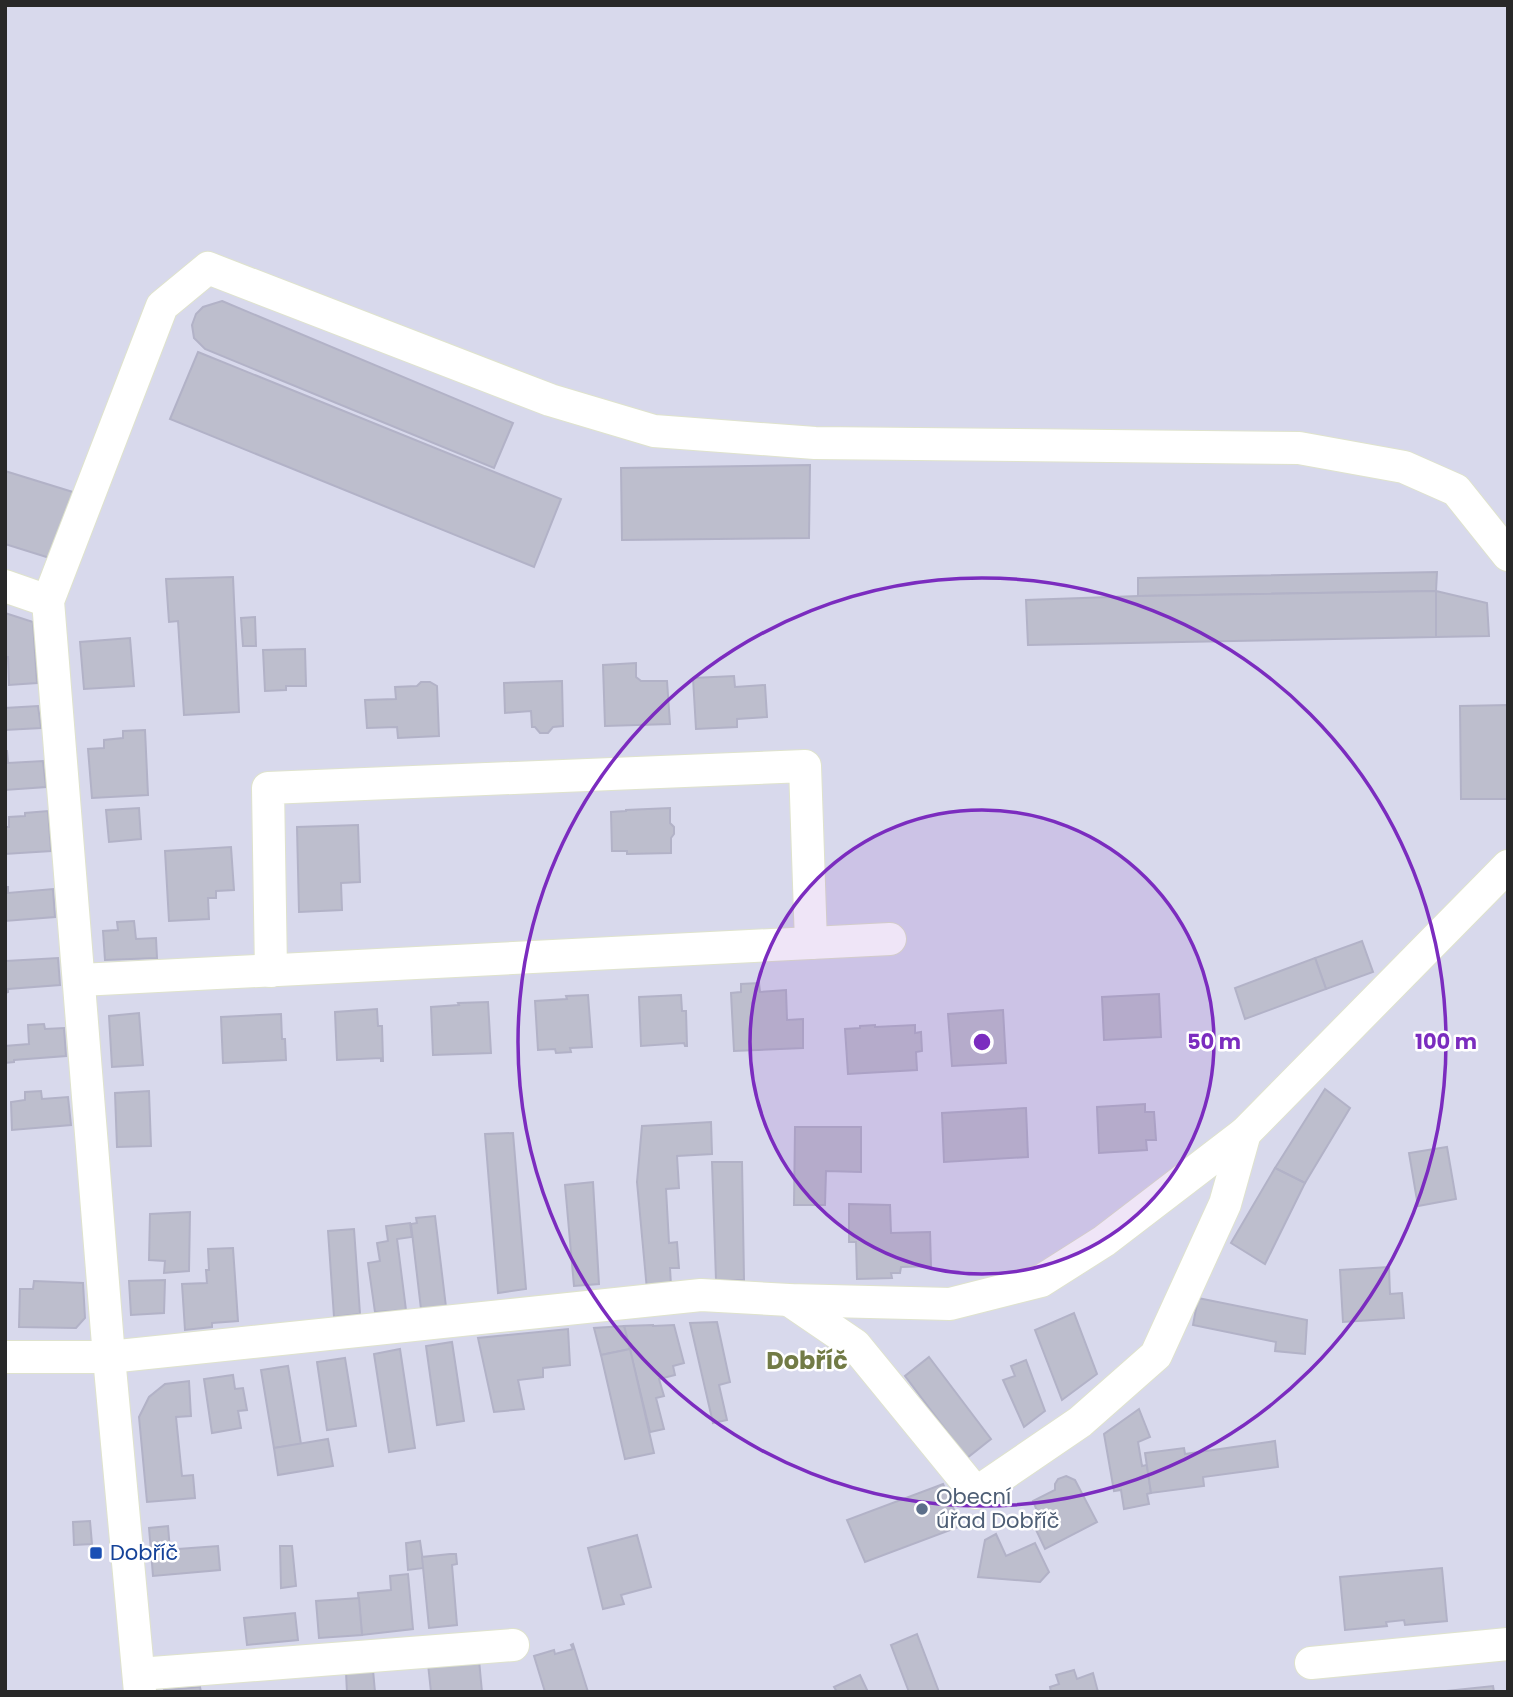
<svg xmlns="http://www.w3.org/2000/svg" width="1513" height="1697" viewBox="0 0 1513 1697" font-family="Poppins,sans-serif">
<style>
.building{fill:#bdbecd;stroke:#b2b2c7;stroke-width:2}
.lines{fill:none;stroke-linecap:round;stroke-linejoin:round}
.minor-casing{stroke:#dfe3cd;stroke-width:34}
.minor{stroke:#fff;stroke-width:32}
.ring{fill:none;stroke:#7b2cbf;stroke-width:3.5}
.service-dot{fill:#5c6f8a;stroke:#fff;stroke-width:2.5}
.transit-dot{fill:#1a4fb4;stroke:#fff;stroke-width:2.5}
.labels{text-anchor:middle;stroke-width:5;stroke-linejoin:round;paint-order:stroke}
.service-label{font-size:21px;fill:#4e5e75;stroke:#fff;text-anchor:start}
.transit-label{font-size:21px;fill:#164399;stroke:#fff;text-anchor:start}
.quarter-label{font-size:24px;font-weight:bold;fill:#727b46;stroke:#fff}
.centre{fill:#7b2cbf;stroke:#fff;stroke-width:3.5}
.ring-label{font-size:21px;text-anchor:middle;font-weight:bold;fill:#7b2cbf;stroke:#fff;stroke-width:5;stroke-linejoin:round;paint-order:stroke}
</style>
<rect width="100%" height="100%" fill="#d8d9ec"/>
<!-- building -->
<g class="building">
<polygon points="222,301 513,423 494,468 205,349 194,338 192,325 196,314 203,307"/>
<polygon points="198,352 561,499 534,567 170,419"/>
<polygon points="810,465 809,538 622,540 621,468"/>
<polygon points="5,471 76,493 56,560 5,544"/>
<polygon points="1437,572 1436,591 1138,596 1138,578"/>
<polygon points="233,577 239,712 184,715 178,621 169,622 166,579"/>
<polygon points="1436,591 1487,603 1489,636 1436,637"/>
<polygon points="1436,591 1436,637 1028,645 1026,600 1139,596"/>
<polygon points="5,613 33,622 37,683 9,685 8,657 5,657"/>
<polygon points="255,617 256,646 243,646 241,618"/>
<polygon points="130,638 134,686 84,689 80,642"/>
<polygon points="305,649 306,686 286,686 286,690 265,691 263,650"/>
<polygon points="636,663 636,677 641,681 667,681 670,724 605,726 603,665"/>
<polygon points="734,676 735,687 765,685 767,717 737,719 737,727 696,729 693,678"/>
<polygon points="562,681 563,726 553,727 548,733 540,733 535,727 532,727 531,711 505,713 504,683"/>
<polygon points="421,682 430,682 437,686 439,736 398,738 397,727 367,728 365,700 396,699 395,687 417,686"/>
<polygon points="1507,705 1508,799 1461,799 1460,706"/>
<polygon points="38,706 41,728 5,730 5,708"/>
<polygon points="145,730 148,795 92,798 88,749 104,748 104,740 123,738 123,731"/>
<polygon points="5,751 7,751 8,763 43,761 46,787 5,790"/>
<polygon points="139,808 141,839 109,842 106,810"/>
<polygon points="670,808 670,823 674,827 674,834 671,838 671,853 627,854 627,851 612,851 611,812 626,811 626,810"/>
<polygon points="48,811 51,851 5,854 5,827 9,827 9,817 25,816 25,813"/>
<polygon points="358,825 360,882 341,883 342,910 299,912 297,827"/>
<polygon points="231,847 234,890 216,891 216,898 208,898 209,919 169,921 165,851"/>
<polygon points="5,887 8,887 8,893 53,889 55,917 5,921"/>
<polygon points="134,921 136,939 156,938 157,958 105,960 103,931 118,930 117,922"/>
<polygon points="1362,941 1373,972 1326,989 1315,958"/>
<polygon points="5,955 6,961 58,958 60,985 8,989 8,992 5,993"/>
<polygon points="1315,958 1326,989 1245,1019 1235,988"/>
<polygon points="759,983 760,992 786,990 787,1020 803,1019 803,1048 734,1051 731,993 741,992 741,984"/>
<polygon points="1159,994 1161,1037 1104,1040 1102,997"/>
<polygon points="588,995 592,1047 570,1048 571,1052 556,1053 555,1049 538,1050 535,1001 567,999 566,996"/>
<polygon points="681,995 682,1011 686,1011 687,1046 685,1046 684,1043 641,1046 639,997"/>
<polygon points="488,1002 491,1053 433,1055 431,1007 459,1005 458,1003"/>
<polygon points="377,1009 378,1026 382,1026 383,1061 381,1061 381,1058 337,1060 335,1012"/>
<polygon points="1003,1010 1006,1063 952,1066 948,1014"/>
<polygon points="139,1013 143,1065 112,1067 109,1016"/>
<polygon points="281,1014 282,1039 285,1039 286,1060 223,1063 221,1017"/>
<polygon points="44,1024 45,1029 64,1028 66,1056 14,1060 14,1062 5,1063 5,1046 29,1044 28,1025"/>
<polygon points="875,1025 875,1027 915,1025 915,1033 921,1032 922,1051 916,1052 917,1070 848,1074 845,1029 860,1028 860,1026"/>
<polygon points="1325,1089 1350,1108 1305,1183 1275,1168"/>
<polygon points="41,1091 42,1099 68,1097 71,1125 12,1130 11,1102 25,1100 25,1092"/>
<polygon points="149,1091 151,1146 117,1147 115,1093"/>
<polygon points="1145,1104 1145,1112 1154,1112 1156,1140 1146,1140 1147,1150 1099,1153 1097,1107"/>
<polygon points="1026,1108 1028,1157 944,1162 942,1113"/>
<polygon points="711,1122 712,1154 677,1156 679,1188 666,1189 669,1243 677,1242 679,1268 670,1268 671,1286 647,1290 637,1182 642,1126"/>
<polygon points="795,1127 861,1127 861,1172 826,1171 825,1205 794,1205"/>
<polygon points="513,1133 526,1289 498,1293 485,1134"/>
<polygon points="1447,1147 1456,1199 1418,1206 1409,1153"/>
<polygon points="712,1162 742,1162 744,1280 716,1280"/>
<polygon points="1275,1168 1305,1183 1265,1264 1231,1243"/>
<polygon points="593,1182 599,1284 574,1286 565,1185"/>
<polygon points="849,1204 890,1205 891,1233 930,1232 931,1266 901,1267 900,1273 891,1273 892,1278 857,1279 856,1242 849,1242"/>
<polygon points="190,1212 189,1271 164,1273 165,1261 149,1260 150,1214"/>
<polygon points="435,1216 446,1307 421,1309 411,1224 417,1223 416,1218"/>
<polygon points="410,1223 412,1237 397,1239 406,1310 375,1312 368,1263 380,1261 377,1243 388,1241 386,1226"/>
<polygon points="354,1229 360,1314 334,1317 328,1231"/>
<polygon points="233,1248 238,1321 212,1323 212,1327 185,1330 182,1284 207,1283 206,1270 209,1270 208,1249"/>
<polygon points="1389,1267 1390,1294 1402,1293 1404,1318 1343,1322 1340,1270"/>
<polygon points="165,1280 164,1313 131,1315 129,1281"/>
<polygon points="34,1281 83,1283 85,1318 76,1328 19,1327 20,1289 33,1289"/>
<polygon points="1198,1298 1307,1320 1305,1354 1275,1351 1276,1342 1193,1325"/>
<polygon points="1074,1313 1097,1374 1062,1400 1035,1330"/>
<polygon points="717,1322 730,1382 719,1385 727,1420 713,1423 690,1323"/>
<polygon points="653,1325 653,1326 674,1325 684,1363 673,1366 675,1375 659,1379 664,1396 656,1398 664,1429 650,1432 624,1326"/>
<polygon points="624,1326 630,1349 601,1355 594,1328"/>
<polygon points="568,1329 570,1365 543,1368 543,1377 518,1380 524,1409 494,1412 478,1338"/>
<polygon points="452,1342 464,1421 437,1425 426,1346"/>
<polygon points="400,1349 415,1448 389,1452 374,1354"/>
<polygon points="630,1349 654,1453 625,1459 601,1355"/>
<polygon points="929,1357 991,1439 967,1458 905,1376"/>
<polygon points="345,1358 356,1426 327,1430 317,1362"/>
<polygon points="1026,1360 1045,1411 1024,1427 1003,1380 1015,1376 1011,1366"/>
<polygon points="288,1366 301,1444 274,1448 261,1370"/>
<polygon points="233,1375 235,1389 243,1388 247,1410 238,1411 241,1428 212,1433 204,1379"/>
<polygon points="189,1381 191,1416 176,1417 182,1476 193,1475 195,1498 147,1502 139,1417 149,1397 165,1384"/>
<polygon points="1139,1409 1150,1437 1138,1442 1142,1466 1147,1465 1151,1493 1147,1494 1149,1504 1124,1509 1121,1490 1114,1491 1104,1434"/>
<polygon points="328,1439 333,1466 278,1475 274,1448"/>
<polygon points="1275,1441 1278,1467 1203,1477 1204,1486 1151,1493 1145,1453 1184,1448 1185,1454"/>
<polygon points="1066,1476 1075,1480 1097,1522 1045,1549 1030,1517 1038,1513 1033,1501 1055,1490 1055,1484 1058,1479"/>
<polygon points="943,1484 961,1526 865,1562 847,1520"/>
<polygon points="90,1521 92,1544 74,1545 73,1522"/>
<polygon points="168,1526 170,1550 151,1551 149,1528"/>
<polygon points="996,1534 1006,1556 1035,1543 1049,1572 1040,1582 978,1577 985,1540"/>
<polygon points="637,1535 651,1587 621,1595 624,1604 603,1609 588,1548"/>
<polygon points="420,1541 424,1568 408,1570 406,1543"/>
<polygon points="218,1546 220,1570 153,1576 151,1551"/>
<polygon points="280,1546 292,1546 296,1586 281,1588"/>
<polygon points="450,1554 456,1554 457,1564 452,1565 457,1625 429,1628 422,1557"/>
<polygon points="1442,1568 1447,1621 1405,1625 1404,1620 1386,1622 1387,1626 1345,1630 1340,1577"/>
<polygon points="408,1574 413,1629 362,1635 358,1593 391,1590 390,1576"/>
<polygon points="359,1598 362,1635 319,1638 316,1601"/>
<polygon points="295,1613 298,1640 247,1645 244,1618"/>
<polygon points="917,1634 939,1692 909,1692 891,1645"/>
<polygon points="573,1644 588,1692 545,1692 534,1656 554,1650 555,1654 573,1649 571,1645"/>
<polygon points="479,1660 482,1692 431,1692 428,1664"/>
<polygon points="373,1670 375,1692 347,1692 346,1673"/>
<polygon points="1074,1670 1077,1679 1093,1673 1098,1692 1051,1692 1050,1687 1059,1684 1056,1675"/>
<polygon points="860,1675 868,1692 837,1692 834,1687"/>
<polygon points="1493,1686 1494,1692 1447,1692 1447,1691"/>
<polygon points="200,1687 201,1692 164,1692 164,1690"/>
</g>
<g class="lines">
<!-- minor casing -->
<g class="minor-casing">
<g id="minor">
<polyline points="5,586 48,601"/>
<polyline points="271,971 268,788 805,766 811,943"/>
<polyline points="80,980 890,939"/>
<polyline points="789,1300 855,1345 976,1493 1080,1422 1156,1355 1225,1204 1245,1133"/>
<polyline points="5,1357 109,1357 701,1295 789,1300 950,1304 1041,1281 1104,1241 1245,1133 1508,866"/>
<polyline points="1311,1663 1508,1644"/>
<polyline points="139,1674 513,1645"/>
<polyline points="140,1692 109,1357 48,601 162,306 208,268 550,400 654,431 815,443 1299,448 1404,467 1456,490 1508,555"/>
</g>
</g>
<!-- minor -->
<use href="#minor" class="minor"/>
</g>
<!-- distance rings -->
<circle cx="982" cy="1042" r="232" fill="#7b2cbf" fill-opacity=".12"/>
<g class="ring">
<circle cx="982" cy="1042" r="232"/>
<circle cx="982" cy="1042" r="464"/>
</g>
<!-- markers -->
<circle class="service-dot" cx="922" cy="1509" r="7"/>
<rect class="transit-dot" x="89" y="1546" width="14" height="14" rx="3.5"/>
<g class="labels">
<!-- service labels -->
<g class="service-label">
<text x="936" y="1504">Obecní<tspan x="936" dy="24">úřad Dobříč</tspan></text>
</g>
<!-- transit labels -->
<g class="transit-label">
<text x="110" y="1560">Dobříč</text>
</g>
<!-- quarter labels -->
<g class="quarter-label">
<text x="807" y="1369">Dobříč</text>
</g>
</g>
<circle cx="982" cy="1042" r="10" class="centre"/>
<g class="ring-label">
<text x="1214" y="1049">50 m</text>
<text x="1446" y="1049">100 m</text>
</g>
<!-- border -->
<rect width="1513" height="1697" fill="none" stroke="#282828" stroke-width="14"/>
</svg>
